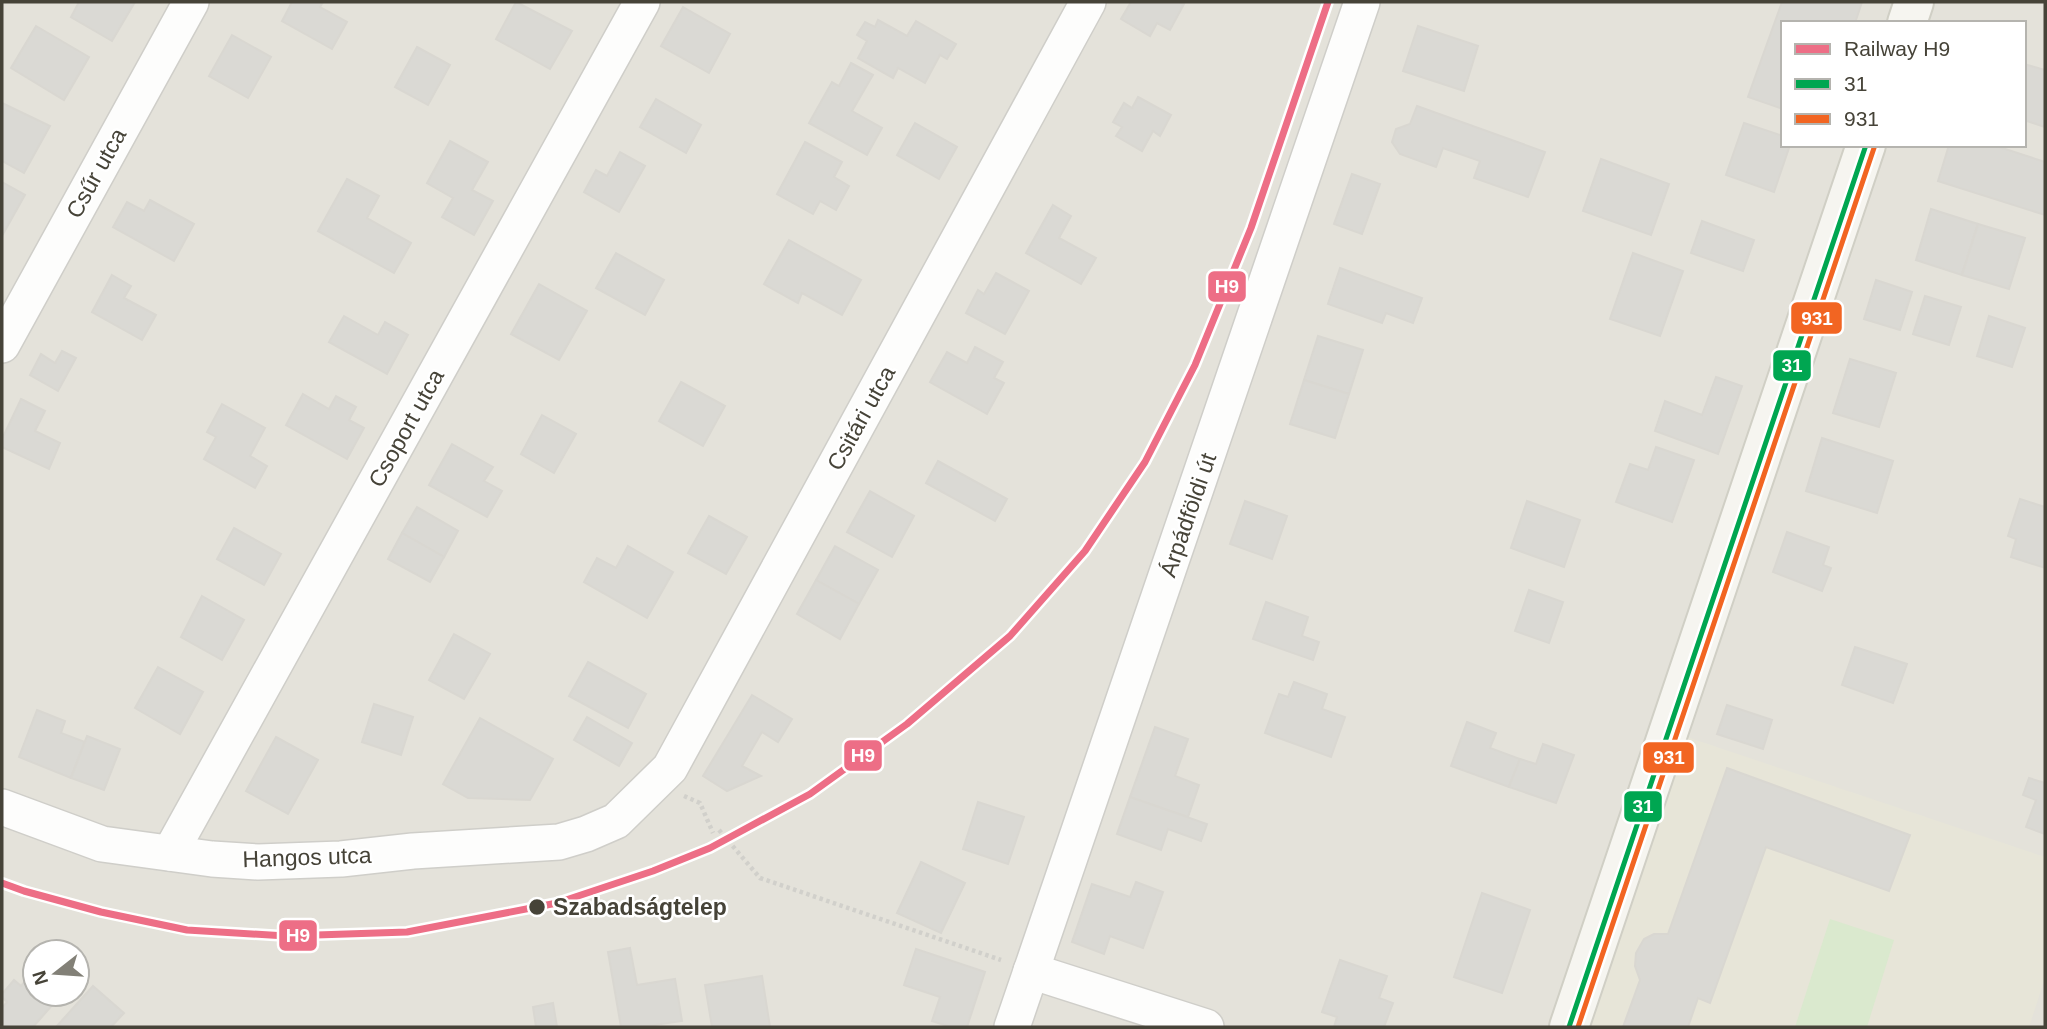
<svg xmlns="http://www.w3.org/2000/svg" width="2047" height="1029" viewBox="0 0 2047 1029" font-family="Helvetica,sans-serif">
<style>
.residential{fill:#e4e2da;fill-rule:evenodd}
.education{fill:#e7e5d8}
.green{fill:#dae9ce}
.building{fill:#dad9d4;stroke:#d9d7d1;stroke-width:2}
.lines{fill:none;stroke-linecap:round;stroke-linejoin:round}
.street-casing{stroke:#cfcec9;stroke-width:38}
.secondary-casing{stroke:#d0cfc5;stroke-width:42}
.path{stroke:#d1d0cb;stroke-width:4.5;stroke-dasharray:3.5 3.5;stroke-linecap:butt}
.street{stroke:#fdfdfc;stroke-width:35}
.secondary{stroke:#f6f5f0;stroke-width:38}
.bus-1-casing{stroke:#fff;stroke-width:10}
.bus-2-casing{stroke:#fff;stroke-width:10}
.bus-1{stroke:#00a651;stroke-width:5}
.bus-2{stroke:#f26522;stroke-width:5}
.rail-1-casing{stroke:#fff;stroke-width:12}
.rail-1{stroke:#ed6e86;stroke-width:7}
.stop-dot{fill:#464338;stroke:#fff;stroke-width:2.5}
.labels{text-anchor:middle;stroke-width:5;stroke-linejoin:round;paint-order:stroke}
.street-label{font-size:23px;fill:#464338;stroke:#fff}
.stop-label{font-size:23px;font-weight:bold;fill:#464338;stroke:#fff;text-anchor:start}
.line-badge{stroke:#fff;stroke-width:2.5}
.badge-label{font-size:19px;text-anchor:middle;font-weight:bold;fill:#fff}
</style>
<rect width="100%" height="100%" fill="#f1f0eb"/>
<!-- residential -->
<path class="residential" d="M2,2H2045V1027H2ZM1783,23H2024V145H1783ZM35,952H77V994H35Z"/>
<!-- education -->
<polygon class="education" points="1675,733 2045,857 2045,978 2029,1027 1577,1027"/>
<!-- green -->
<polygon class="green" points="1830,919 1894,940 1867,1027 1795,1027"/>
<!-- building -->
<g class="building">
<polygon points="79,2 135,2 112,41 71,17"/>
<polygon points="292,2 323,2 320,7 347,22 332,49 282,21"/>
<polygon points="516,2 572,31 550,69 496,39"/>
<polygon points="1131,2 1179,2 1184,4 1170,30 1157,23 1150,36 1121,19"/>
<polygon points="1782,2 1862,2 1855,23 1783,23 1783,109 1748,97"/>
<polygon points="683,7 730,34 709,73 661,46"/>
<polygon points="878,20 907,36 916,21 956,44 947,59 940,55 925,83 898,68 893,78 858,58 867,41 857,35 865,22 875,27"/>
<polygon points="36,26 89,57 64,100 11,68"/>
<polygon points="1418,26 1478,46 1464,91 1403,71"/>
<polygon points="232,35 271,57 248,98 209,76"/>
<polygon points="417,47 450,65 428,105 395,87"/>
<polygon points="851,63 873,75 852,111 882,128 867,155 809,123 832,82 839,86"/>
<polygon points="2024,64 2045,70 2045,127 2024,120"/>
<polygon points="1138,97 1171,115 1160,136 1153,131 1142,151 1116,136 1122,127 1113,122 1124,103 1132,108"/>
<polygon points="656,99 701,125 686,153 640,127"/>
<polygon points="2,103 50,126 24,173 2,161"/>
<polygon points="1417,106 1545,152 1528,197 1474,178 1480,161 1443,148 1436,167 1400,154 1392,142 1396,129 1410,124"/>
<polygon points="915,123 957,147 939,179 897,155"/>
<polygon points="1744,123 1783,136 1783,145 1790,145 1774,192 1726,175"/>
<polygon points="450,141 488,162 472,190 493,201 474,235 442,217 453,198 427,183"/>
<polygon points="805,142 842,162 834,177 849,186 836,210 820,201 813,214 777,194"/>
<polygon points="1949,145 1993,145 2045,162 2045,215 1938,181"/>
<polygon points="620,152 645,166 619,212 584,192 596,170 607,176"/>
<polygon points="1601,159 1669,184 1651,235 1583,211"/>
<polygon points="1352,174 1380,184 1362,234 1334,224"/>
<polygon points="347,179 379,196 367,218 411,243 394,273 318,231"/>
<polygon points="2,182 25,195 2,236"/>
<polygon points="150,200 194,224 174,261 113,227 127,202 144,211"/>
<polygon points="1053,205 1071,216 1059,238 1096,258 1081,284 1026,253"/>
<polygon points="1931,209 1978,224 1962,275 1916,260"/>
<polygon points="1702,221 1754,240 1743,271 1691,253"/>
<polygon points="1978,224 2025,238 2009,289 1962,275"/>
<polygon points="789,240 861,280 842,315 802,293 798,303 764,284"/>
<polygon points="616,253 664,280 645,315 596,288"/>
<polygon points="1633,253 1683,271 1660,336 1610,319"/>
<polygon points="1340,268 1422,298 1413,323 1386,313 1382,323 1328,304"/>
<polygon points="996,273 1029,291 1005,334 966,313 978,290 984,294"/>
<polygon points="112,275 131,286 124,298 156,315 142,340 92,312"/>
<polygon points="1876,280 1912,292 1900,330 1864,319"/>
<polygon points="539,284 587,311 559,360 511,334"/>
<polygon points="1925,296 1961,307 1949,345 1913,334"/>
<polygon points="344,316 378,335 385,322 408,335 387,374 329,342"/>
<polygon points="1989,316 2025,328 2012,367 1977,356"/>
<polygon points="1318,336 1363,350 1349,394 1304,380"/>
<polygon points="975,347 1003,362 994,378 1004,383 987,414 930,382 947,352 967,363"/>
<polygon points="62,351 76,358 58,391 30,375 41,354 55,363"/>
<polygon points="1850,359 1896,373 1879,427 1833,413"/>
<polygon points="1716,377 1742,386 1718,454 1655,431 1665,401 1702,415"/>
<polygon points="1304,380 1349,394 1335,438 1290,424"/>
<polygon points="681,382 725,406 703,446 659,421"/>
<polygon points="303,394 329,409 336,396 356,407 349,420 364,428 347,459 286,425"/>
<polygon points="21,399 45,411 35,431 60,443 49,469 2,447 2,439"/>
<polygon points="222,404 265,428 250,456 267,466 255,488 204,459 216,437 207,432"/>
<polygon points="542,415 576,434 554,473 521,454"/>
<polygon points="1822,438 1893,461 1877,513 1806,491"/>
<polygon points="452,444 493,467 484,481 502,491 487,517 429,485"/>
<polygon points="1656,447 1694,460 1672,522 1616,502 1630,464 1648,470"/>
<polygon points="938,461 1007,499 995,521 926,483"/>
<polygon points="870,491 914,516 892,557 847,532"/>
<polygon points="2020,499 2045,507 2045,568 2011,557 2016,539 2008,536"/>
<polygon points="1245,501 1287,516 1272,559 1230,544"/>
<polygon points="1527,501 1580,520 1564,567 1511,548"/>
<polygon points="417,507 458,531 444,557 402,533"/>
<polygon points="709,516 747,537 726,574 688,553"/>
<polygon points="234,528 281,554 264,585 217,559"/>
<polygon points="1787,532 1829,547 1823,565 1831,568 1822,591 1773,572"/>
<polygon points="402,533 444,557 430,582 388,559"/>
<polygon points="628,546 673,572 647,618 584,582 597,558 616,568"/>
<polygon points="835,546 878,570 859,604 816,580"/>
<polygon points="816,580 859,604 840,639 797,614"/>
<polygon points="1529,590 1563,602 1549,643 1515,631"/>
<polygon points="202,596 244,620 222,660 181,637"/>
<polygon points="1266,602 1308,617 1302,636 1319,642 1313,660 1253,639"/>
<polygon points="454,634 490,654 464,699 429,680"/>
<polygon points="1855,647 1907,664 1893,703 1842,685"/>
<polygon points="588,662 646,694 628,728 569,696"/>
<polygon points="158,667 203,692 180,734 135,708"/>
<polygon points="1294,682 1327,694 1322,709 1345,717 1331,757 1265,733 1279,694 1288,697"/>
<polygon points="752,695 792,719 778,742 762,732 742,766 761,776 727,791 703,776"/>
<polygon points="374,704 413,717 401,755 362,742"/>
<polygon points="1727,705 1772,720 1763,749 1717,734"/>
<polygon points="37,710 65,721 61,733 85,742 71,778 19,757"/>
<polygon points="587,717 632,743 619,766 574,740"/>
<polygon points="480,718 553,759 530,800 468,798 443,784"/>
<polygon points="1467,722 1496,733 1490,748 1520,759 1509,787 1451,766"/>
<polygon points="1155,727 1188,739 1175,776 1199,785 1188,817 1130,797"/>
<polygon points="87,736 120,749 104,790 71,778"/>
<polygon points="276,737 318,760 288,814 246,791"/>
<polygon points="1543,744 1574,755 1556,803 1509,787 1520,759 1536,764"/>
<polygon points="1727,768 1910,835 1889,891 1766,847 1710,1003 1698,998 1688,1027 1623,1027 1640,980 1635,966 1636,953 1644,939 1654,934 1668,934"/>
<polygon points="2029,778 2045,783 2045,834 2026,827 2036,800 2023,795"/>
<polygon points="1130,797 1207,824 1201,841 1168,829 1161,850 1117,834"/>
<polygon points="978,802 1024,817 1008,864 963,849"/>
<polygon points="921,862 965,883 941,933 897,913"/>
<polygon points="1136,882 1163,892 1143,948 1110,936 1104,954 1072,942 1092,884 1130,897"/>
<polygon points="1482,893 1530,910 1502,993 1454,977"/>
<polygon points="630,948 637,985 675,979 682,1021 641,1027 621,1027 608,952"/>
<polygon points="916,949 985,972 967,1027 951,1027 932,1021 940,997 904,985"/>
<polygon points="1340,960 1387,976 1379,998 1393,1003 1384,1027 1334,1027 1337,1017 1322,1012"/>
<polygon points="35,970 35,994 62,994 33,1027 3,1027 2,1008 7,1002 2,997 2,994 14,980 21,986"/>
<polygon points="762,976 770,1027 712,1027 705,985"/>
<polygon points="93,986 124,1013 111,1027 56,1027"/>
<polygon points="553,1003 557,1027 536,1027 533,1007"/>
</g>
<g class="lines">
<!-- street casing -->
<g class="street-casing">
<g id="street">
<polyline points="2,345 191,2"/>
<polyline points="2,807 102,844 212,859 258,862 341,859 413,851 559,842 586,834 616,821 670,768 1088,2"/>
<polyline points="170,853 642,2"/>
<polyline points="1031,971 1206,1027"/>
<polyline points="1012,1027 1362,2"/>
</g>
</g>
<!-- secondary casing -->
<g class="secondary-casing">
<g id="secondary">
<polyline points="1907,23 1914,2"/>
<polyline points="1569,1027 1866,145"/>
</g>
</g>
<!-- path -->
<g class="path">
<polyline points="684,796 700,803 713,833"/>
<polyline points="719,830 760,878 1001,960"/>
</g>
<!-- street -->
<use href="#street" class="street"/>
<!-- secondary -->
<use href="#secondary" class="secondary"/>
<!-- bus-1 casing -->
<g class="bus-1-casing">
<polyline id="bus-1" points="1569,1027 1866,145"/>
</g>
<!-- bus-2 casing -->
<g class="bus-2-casing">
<polyline id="bus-2" points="1578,1027 1874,148"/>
</g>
<!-- bus-1 -->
<use href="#bus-1" class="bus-1"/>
<!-- bus-2 -->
<use href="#bus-2" class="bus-2"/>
<!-- rail-1 casing -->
<g class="rail-1-casing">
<polyline id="rail-1" points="2,883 24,891 101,912 187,930 286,936 407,932 557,903 653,871 710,848 810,794 907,724 1010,636 1085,551 1145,462 1195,365 1251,228 1328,2"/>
</g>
<!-- rail-1 -->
<use href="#rail-1" class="rail-1"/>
</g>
<!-- markers -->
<circle class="stop-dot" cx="537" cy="907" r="9"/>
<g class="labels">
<!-- street labels -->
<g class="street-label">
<text transform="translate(96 173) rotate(-61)" y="8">Csűr utca</text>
<text transform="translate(861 418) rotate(-61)" y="8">Csitári utca</text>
<text transform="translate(406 428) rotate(-61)" y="8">Csoport utca</text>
<text transform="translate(1188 515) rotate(-71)" y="8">Árpádföldi út</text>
<text transform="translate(307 857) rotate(-2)" y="8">Hangos utca</text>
</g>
<!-- stop labels -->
<g class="stop-label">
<text x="553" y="915">Szabadságtelep</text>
</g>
</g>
<g class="line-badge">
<rect x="1207" y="270" width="40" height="33" rx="7" fill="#ed6e86"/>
<rect x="1790" y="301" width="53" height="34" rx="7" fill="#f26522"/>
<rect x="1772" y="349" width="40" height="33" rx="7" fill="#00a651"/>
<rect x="843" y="739" width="40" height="33" rx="7" fill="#ed6e86"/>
<rect x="1642" y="741" width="53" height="33" rx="7" fill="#f26522"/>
<rect x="1623" y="790" width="40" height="33" rx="7" fill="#00a651"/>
<rect x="278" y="919" width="40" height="33" rx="7" fill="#ed6e86"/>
</g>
<g class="badge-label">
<text x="1227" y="293">H9</text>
<text x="1817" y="325">931</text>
<text x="1792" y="372">31</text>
<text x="863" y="762">H9</text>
<text x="1669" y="764">931</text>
<text x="1643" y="813">31</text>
<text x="298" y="942">H9</text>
</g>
<!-- border -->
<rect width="2047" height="1029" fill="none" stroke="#464338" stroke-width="7"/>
<!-- legend -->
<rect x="1781" y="21" width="245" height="126" fill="#ffffff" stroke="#b5b4af" stroke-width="2"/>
<rect x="1795" y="44" width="35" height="10" fill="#ed6e86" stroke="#b5b4af" stroke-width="2"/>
<text x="1844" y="56" font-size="21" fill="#464338">Railway H9</text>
<rect x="1795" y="79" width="35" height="10" fill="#00a651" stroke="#b5b4af" stroke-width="2"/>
<text x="1844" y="91" font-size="21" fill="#464338">31</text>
<rect x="1795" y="114" width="35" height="10" fill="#f26522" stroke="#b5b4af" stroke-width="2"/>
<text x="1844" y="126" font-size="21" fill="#464338">931</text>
<!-- north arrow -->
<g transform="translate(56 973) rotate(253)"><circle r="33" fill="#ffffff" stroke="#b5b4af" stroke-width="2"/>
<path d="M0-5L12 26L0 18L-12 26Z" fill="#828077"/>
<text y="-10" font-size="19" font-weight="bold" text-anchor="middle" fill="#464338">N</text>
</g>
</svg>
